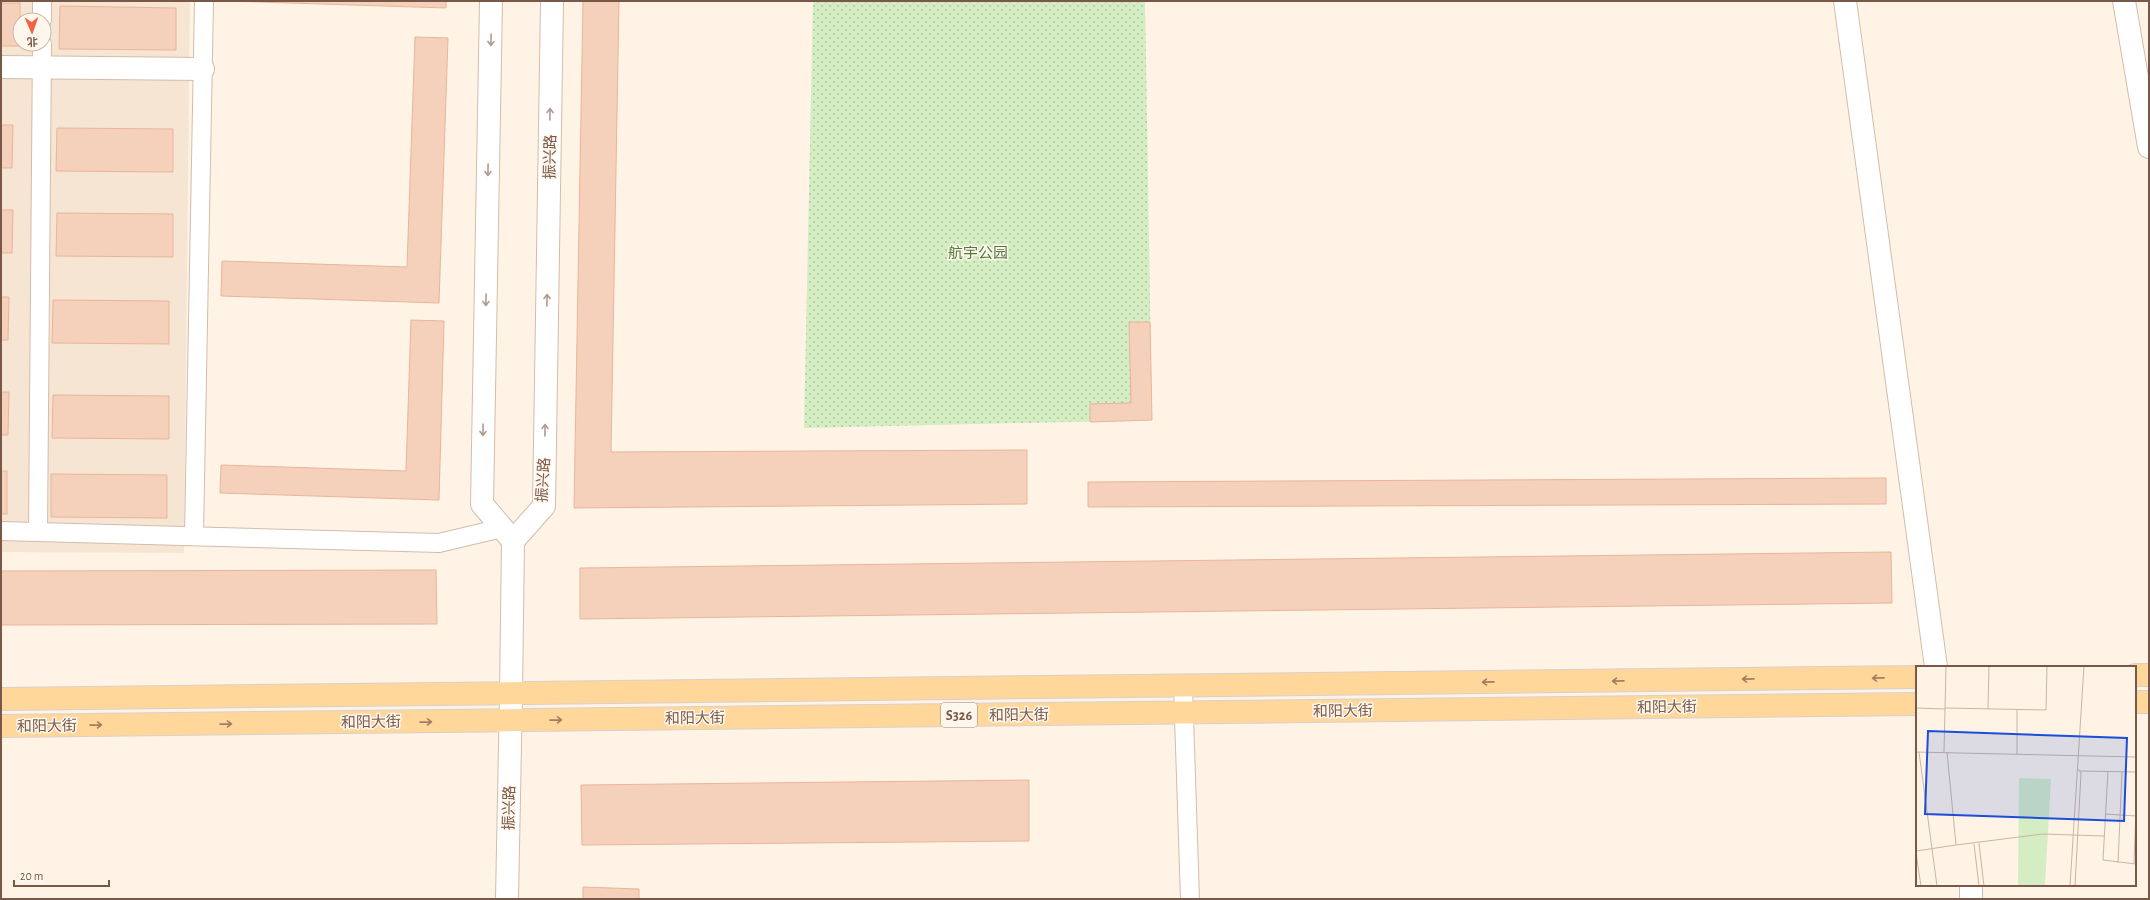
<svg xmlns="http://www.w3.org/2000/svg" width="2150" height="900" viewBox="0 0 2150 900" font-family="'Alegreya Sans','Noto Sans SC',sans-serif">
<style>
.residential{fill:#f6e5d2;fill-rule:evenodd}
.park{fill:url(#park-dots)}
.building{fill:#f5d0ba;stroke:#e9b599}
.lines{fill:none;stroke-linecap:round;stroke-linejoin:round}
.service-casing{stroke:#d3bcac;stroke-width:20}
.minor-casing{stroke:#d3bcac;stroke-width:24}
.tertiary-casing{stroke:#d3bcac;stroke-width:24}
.primary-casing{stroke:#d9d0cc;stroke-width:24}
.service{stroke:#fff;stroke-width:18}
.minor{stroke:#fff;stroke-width:22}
.tertiary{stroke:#fff;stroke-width:22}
.primary{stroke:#ffd79b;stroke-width:22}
.oneway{stroke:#af9b91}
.oneway2{stroke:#a17e61}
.labels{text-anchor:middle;stroke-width:3;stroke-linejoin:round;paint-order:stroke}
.shield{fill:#fff7ed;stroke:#a1887a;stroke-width:1}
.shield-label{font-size:14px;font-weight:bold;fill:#795848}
.street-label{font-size:15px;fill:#795848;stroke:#fff7ed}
.park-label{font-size:15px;fill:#507a3c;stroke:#fff7ed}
.inset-road{fill:none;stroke:#c9b5a6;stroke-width:1}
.view{fill:#1d4ed8;fill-opacity:0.15;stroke:#1d4ed8;stroke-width:2}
.inset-edge{fill:none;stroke:#795848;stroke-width:2}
</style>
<defs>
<pattern id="park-dots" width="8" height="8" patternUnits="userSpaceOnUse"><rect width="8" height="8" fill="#d4edc2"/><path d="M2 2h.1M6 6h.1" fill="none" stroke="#b1c3a0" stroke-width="1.8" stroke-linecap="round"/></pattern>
</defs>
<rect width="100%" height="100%" fill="#fef3e5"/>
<!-- residential -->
<path class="residential" d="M1,1H190L184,553L1,552ZM20,20H44V44H20Z"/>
<!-- park -->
<polygon class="park" points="813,1 1145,1 1152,420 804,428"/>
<!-- building -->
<g class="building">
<polygon points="227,1 446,1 446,8"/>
<polygon points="583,1 619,1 611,452 1027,450 1027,504 574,508"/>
<rect x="1" y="3" width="19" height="43"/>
<polygon points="60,6 176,8 176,50 59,49"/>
<polygon points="415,37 448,38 439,303 221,296 222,261 407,267"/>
<polygon points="1,125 13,125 12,168 1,168"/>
<polygon points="57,128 173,129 173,172 56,171"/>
<polygon points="1,210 13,210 12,253 1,253"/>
<polygon points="57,213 173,214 173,257 56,256"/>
<polygon points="1,297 9,297 8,340 1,340"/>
<polygon points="53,300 169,301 169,344 52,343"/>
<polygon points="411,320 444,321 439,500 220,493 221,465 406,471"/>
<polygon points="1129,322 1150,322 1152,420 1090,422 1090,404 1131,403"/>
<polygon points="1,392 9,392 8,435 1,435"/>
<polygon points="53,395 169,396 169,439 52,438"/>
<rect x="1" y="471" width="6" height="43"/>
<polygon points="51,474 167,475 167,518 51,517"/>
<polygon points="1886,478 1886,504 1088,507 1088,482"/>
<polygon points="1891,552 1892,603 580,619 580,568"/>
<polygon points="436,570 437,624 1,625 1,571"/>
<polygon points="1029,780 1029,841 582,845 581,785"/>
<polygon points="583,887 639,889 639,899 583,899"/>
</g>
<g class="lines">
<!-- service casing -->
<g class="service-casing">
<g id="service">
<polyline points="42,20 42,1"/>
<polyline points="1,531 439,543 502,528"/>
<polyline points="38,532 42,44"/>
<polyline points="194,535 204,1"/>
<polyline points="1183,686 1190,899"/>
</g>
</g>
<!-- minor casing -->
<g class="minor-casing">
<g id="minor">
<polyline points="491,1 482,504 513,541"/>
<polyline points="1845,1 1936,667"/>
<polyline points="2124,1 2149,147"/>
<polyline points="1,67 203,69"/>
<polyline points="513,541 544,506 552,1"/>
<polyline points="511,694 513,541"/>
<polyline points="1971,885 1971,899"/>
</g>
</g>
<!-- tertiary casing -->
<g class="tertiary-casing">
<polyline id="tertiary" points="507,899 511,694"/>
</g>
<!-- primary casing -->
<g class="primary-casing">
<g id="primary">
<polyline points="2135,675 2149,675"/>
<polyline points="1,699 1917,677"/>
<polyline points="2135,702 2149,702"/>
<polyline points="1,726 1917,704"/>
</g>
</g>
<!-- service -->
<use href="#service" class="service"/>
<!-- minor -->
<use href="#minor" class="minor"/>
<!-- tertiary -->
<use href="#tertiary" class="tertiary"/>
<!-- primary -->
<use href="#primary" class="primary"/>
</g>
<!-- one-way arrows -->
<defs><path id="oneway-shaft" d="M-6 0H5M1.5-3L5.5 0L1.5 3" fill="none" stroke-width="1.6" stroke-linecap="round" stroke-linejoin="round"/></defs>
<g class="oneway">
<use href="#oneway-shaft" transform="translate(491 40) rotate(91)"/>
<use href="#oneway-shaft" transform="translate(550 114) rotate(-89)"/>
<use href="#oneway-shaft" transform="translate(488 170) rotate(91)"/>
<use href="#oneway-shaft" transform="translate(486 300) rotate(91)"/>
<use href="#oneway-shaft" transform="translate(547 300) rotate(-89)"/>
<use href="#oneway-shaft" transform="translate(483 430) rotate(91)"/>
<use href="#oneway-shaft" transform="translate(545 430) rotate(-89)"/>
</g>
<g class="oneway2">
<use href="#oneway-shaft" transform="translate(1878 678) rotate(179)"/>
<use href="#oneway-shaft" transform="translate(1748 679) rotate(179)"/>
<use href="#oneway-shaft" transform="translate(1618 681) rotate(179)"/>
<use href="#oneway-shaft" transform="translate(1488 682) rotate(179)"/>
<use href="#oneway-shaft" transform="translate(556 720) rotate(-1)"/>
<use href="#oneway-shaft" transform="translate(426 722) rotate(-1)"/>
<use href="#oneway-shaft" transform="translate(226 724) rotate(-1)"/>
<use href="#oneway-shaft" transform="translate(96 725) rotate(-1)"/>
</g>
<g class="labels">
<!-- shield labels -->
<rect class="shield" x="941" y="703" width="36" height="24" rx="3"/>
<g class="shield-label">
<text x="959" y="720">S326</text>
</g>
<!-- street labels -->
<g class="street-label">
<text transform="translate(550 157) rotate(-89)" y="5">振兴路</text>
<text transform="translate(543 480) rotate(-86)" y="5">振兴路</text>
<text transform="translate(1667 707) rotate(-1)" y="5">和阳大街</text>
<text transform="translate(1343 711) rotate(-1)" y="5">和阳大街</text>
<text transform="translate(1019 715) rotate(-1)" y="5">和阳大街</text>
<text transform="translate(695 718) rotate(-1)" y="5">和阳大街</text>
<text transform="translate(371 722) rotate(-1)" y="5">和阳大街</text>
<text transform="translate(47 726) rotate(-1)" y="5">和阳大街</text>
<text transform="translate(509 808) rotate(-89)" y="5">振兴路</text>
</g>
<!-- park labels -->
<g class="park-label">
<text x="978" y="258">航宇公园</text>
</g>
</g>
<!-- overview -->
<g transform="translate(1916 666)">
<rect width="220" height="220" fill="#fef3e5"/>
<path d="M103,112L135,113L129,219H102Z" fill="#d4edc2"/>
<path class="inset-road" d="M0,42L29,43M29,42L130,44L131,0M72,43L73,0M0,86L220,91M3,86L21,220M28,86L30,0M101,88V43M163,105L220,106M192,105L187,194L220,198M189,148L220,150M63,177L68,220M58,178L63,220M40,179L127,168L188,170M0,185L40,179L31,86M0,187L5,220M202,197L206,106M218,197L220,144M154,220L168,0M159,220L165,107L162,103"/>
<path class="view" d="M12,65L211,72L208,155L9,148Z"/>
<rect width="220" height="220" class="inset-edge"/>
</g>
<!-- border -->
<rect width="2150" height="900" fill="none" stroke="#795848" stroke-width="4"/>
<!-- north arrow -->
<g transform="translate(32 32) rotate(178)"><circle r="19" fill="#fff7ed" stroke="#c9b7ab"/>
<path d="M0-3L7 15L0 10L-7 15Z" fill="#f16341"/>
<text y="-6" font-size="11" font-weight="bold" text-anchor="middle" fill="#795848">北</text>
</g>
<!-- scale -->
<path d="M14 880v6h95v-6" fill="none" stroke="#795848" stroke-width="2"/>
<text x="20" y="880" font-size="12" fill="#795848" stroke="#fff7ed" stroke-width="3" paint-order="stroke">20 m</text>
</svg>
